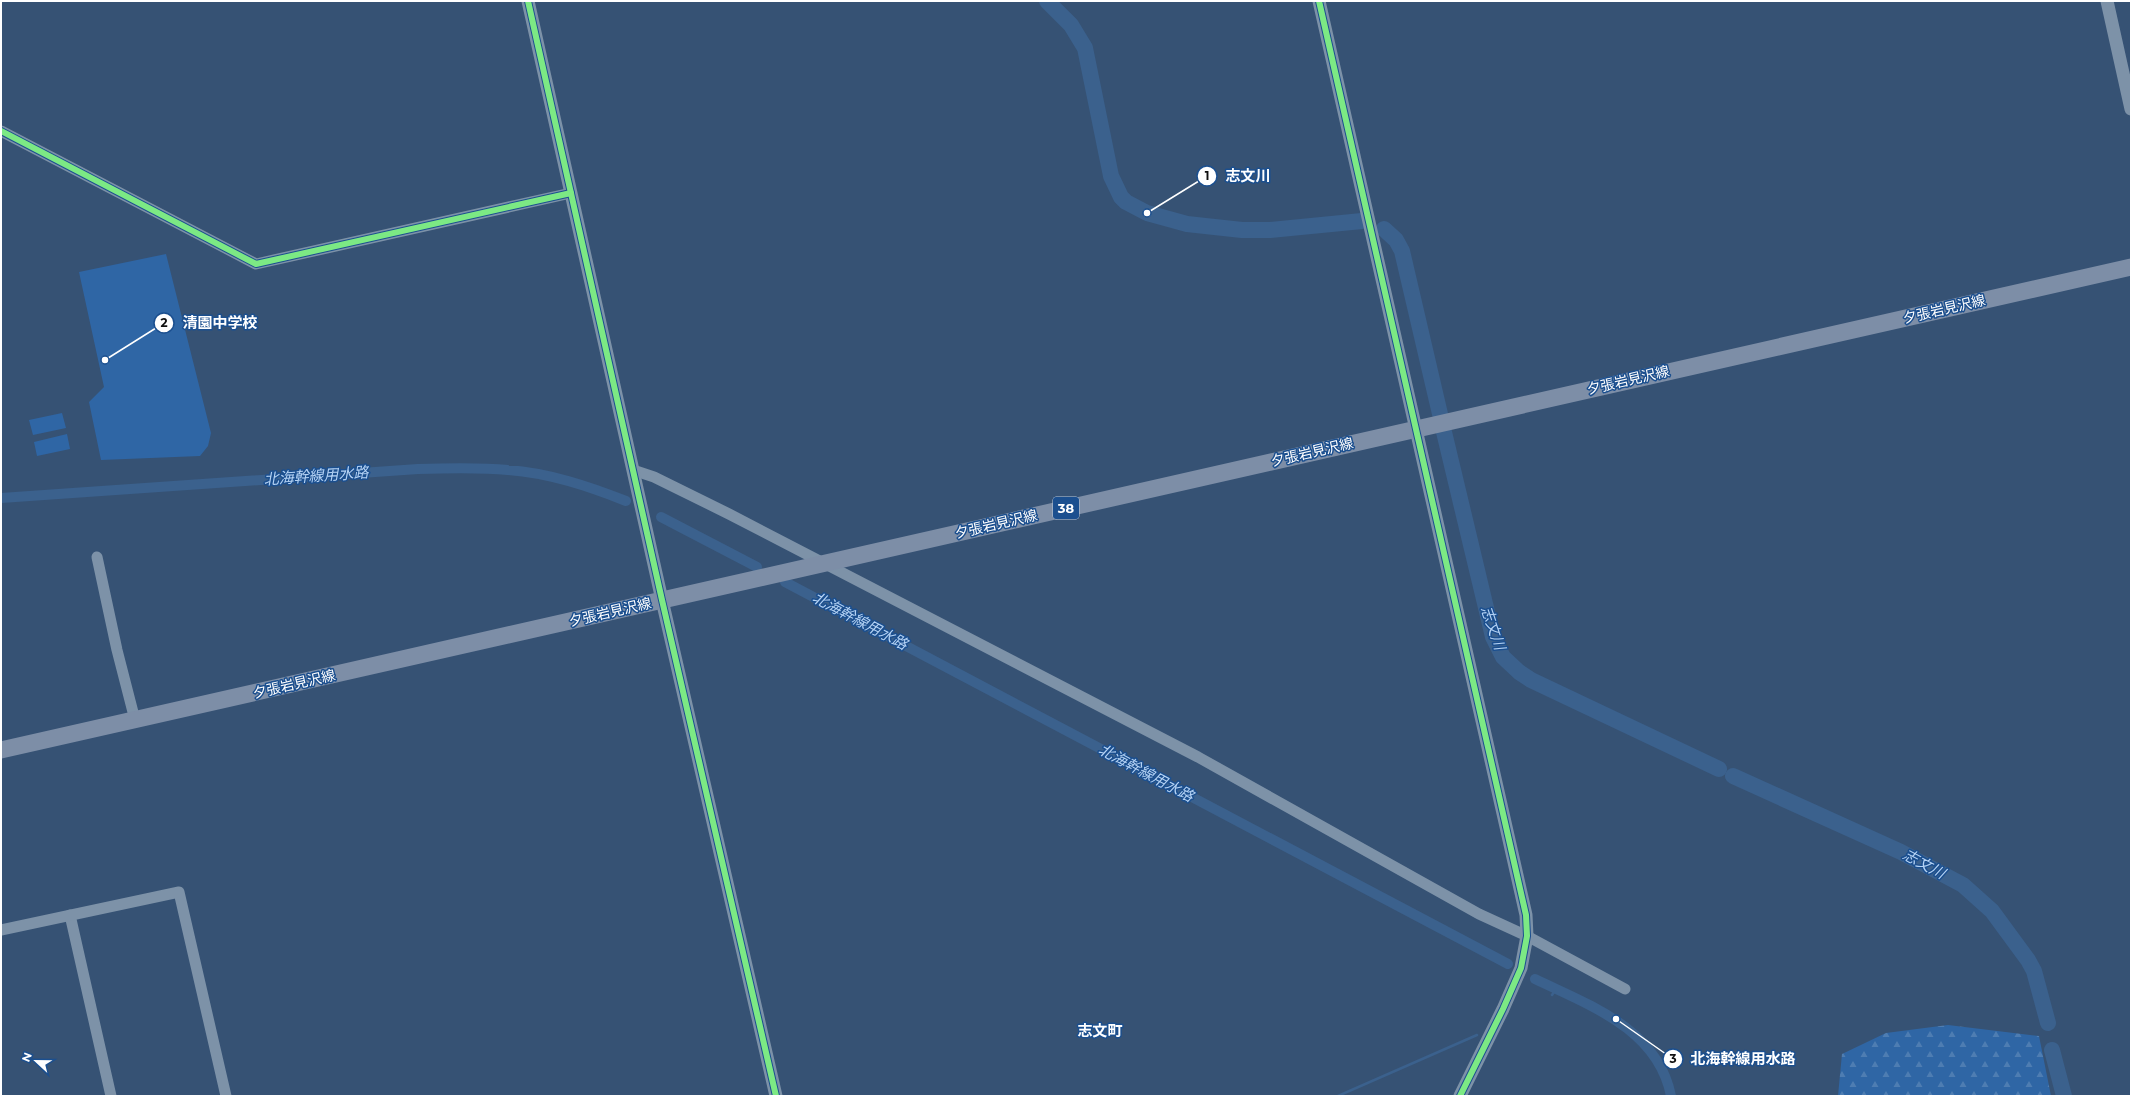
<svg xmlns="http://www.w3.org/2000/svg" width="2132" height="1097" viewBox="0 0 2132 1097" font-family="Montserrat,'Noto Sans JP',sans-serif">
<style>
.forest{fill:url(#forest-firs)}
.garden{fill:#2f66a5}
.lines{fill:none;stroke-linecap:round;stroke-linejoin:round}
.stream{stroke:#3b618d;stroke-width:2.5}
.canal{stroke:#3b618d;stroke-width:10}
.river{stroke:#3b618d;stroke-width:16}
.minor{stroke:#7d92a8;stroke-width:11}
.tertiary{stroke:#7d92a8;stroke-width:13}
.primary{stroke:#7d8ea7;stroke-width:17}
.cycleway-casing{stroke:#1b4f8f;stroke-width:8}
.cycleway{stroke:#7ce984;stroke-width:6}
.labels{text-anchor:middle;stroke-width:3;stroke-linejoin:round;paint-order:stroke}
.shield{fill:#1b4f8f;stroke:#bbcadd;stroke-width:1}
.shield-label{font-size:13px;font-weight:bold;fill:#fff}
.street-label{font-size:14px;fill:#fff;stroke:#1b4f8f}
.water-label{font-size:15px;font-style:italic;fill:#b5d3f5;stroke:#1b4f8f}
.neighbourhood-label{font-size:15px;font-weight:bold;fill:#fff;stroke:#1b4f8f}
.leader{fill:none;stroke:#fff;stroke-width:1.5}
.callout-dot{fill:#fff;stroke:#1b4f8f;stroke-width:1.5}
.mark-label{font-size:12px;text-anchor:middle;font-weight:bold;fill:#111}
.callout-label{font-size:15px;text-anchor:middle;font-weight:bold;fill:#fff;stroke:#1b4f8f;stroke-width:3;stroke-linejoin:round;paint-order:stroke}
</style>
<defs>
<pattern id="forest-firs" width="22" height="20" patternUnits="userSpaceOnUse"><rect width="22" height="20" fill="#2f66a5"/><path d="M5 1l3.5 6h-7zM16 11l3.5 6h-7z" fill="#4e7db2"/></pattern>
</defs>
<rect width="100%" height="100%" fill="#365274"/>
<!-- forest -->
<polygon class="forest" points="1948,1025 2039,1036 2051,1096 1838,1096 1842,1054 1886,1033"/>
<!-- garden -->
<g class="garden">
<polygon points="166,254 211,433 208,446 200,456 101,460 89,402 104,387 79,272"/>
<polygon points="62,413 66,428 33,435 29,420"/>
<polygon points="67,434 70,449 37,456 34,442"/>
</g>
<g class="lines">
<!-- stream -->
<g class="stream">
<polyline points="1552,995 1556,989"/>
<polyline points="1338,1096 1477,1035"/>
</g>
<!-- canal -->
<g class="canal">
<path d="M1,498L418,469C448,468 478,467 508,470C549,473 588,486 626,501"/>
<polyline points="661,517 757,567"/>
<polyline points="785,582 1508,964"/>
<path d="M1535,979C1589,1005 1658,1029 1671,1096"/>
</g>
<!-- river -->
<g class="river">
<polyline points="1047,1 1071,25 1085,48 1111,176 1121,197 1126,202 1147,213 1187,224 1242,230 1270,230 1362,221"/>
<polyline points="1384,229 1396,240 1402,251 1440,414"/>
<polyline points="1444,432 1493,637 1503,657 1519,672 1531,680 1719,769"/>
<polyline points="1733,776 1901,852 1963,885 1992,911 2028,960 2034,971 2048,1023"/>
<polyline points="2052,1050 2064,1096"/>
</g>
<!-- minor -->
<g class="minor">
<polyline points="1,131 256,264 571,193"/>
<polyline points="633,470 654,477 729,514 1198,757 1479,914 1527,936 1625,989"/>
<polyline points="97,557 117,650 135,720"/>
<polyline points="70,915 111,1096"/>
<polyline points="1,930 179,892 226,1096"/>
</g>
<!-- tertiary -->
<g class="tertiary">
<polyline points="528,1 662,600 776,1096"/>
<polyline points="1319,1 1526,915 1527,936 1521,968 1503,1009 1460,1096"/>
<polyline points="2107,1 2131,109"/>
</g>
<!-- primary -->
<polyline class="primary" points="1,750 2131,267"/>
<!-- cycleway casing -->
<g class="cycleway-casing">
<g id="cycleway">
<polyline points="528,1 662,600 776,1096"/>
<polyline points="1319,1 1526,915 1527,936 1521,968 1503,1009 1460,1096"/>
<polyline points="1,131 256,264 571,193"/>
</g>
</g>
<!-- cycleway -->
<use href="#cycleway" class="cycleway"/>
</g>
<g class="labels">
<!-- shield labels -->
<rect class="shield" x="1053" y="497" width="26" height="22" rx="3"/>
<g class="shield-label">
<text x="1066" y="513">38</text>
</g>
<!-- street labels -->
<g class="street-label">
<text transform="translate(1944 309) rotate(-13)" y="5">夕張岩見沢線</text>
<text transform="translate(1628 380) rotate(-13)" y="5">夕張岩見沢線</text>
<text transform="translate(1312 452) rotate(-13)" y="5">夕張岩見沢線</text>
<text transform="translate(996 524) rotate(-13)" y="5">夕張岩見沢線</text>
<text transform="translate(610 612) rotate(-13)" y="5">夕張岩見沢線</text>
<text transform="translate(294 684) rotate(-13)" y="5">夕張岩見沢線</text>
</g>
<!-- water labels -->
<g class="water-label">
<text transform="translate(316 476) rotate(-4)" y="5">北海幹線用水路</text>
<text transform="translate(860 621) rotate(28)" y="5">北海幹線用水路</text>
<text transform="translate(1493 628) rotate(71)" y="5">志文川</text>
<text transform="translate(1146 773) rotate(28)" y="5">北海幹線用水路</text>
<text transform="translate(1924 864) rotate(28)" y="5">志文川</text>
</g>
<!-- neighbourhood labels -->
<g class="neighbourhood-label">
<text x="1100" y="1036">志文町</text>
</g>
</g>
<!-- callouts -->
<path class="leader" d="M1147 213L1207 176M105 360L164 323M1616 1019L1673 1059"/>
<g class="callout-dot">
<circle cx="1147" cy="213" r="4"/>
<circle cx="105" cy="360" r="4"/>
<circle cx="1616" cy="1019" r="4"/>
<circle cx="1207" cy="176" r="10"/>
<circle cx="164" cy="323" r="10"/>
<circle cx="1673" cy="1059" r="10"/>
</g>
<g class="mark-label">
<text x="1207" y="180">1</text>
<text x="164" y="327">2</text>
<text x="1673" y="1063">3</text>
</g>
<g class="callout-label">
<text x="1248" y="181">志文川</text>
<text x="220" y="328">清園中学校</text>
<text x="1743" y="1064">北海幹線用水路</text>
</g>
<!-- border -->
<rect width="2132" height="1097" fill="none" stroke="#ffffff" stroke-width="4"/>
<!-- north arrow -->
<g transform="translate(36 1061) rotate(292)" stroke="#1b4f8f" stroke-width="3" paint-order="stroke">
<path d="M0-3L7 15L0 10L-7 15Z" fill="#ffffff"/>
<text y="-6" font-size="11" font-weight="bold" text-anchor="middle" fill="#ffffff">N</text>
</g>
</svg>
